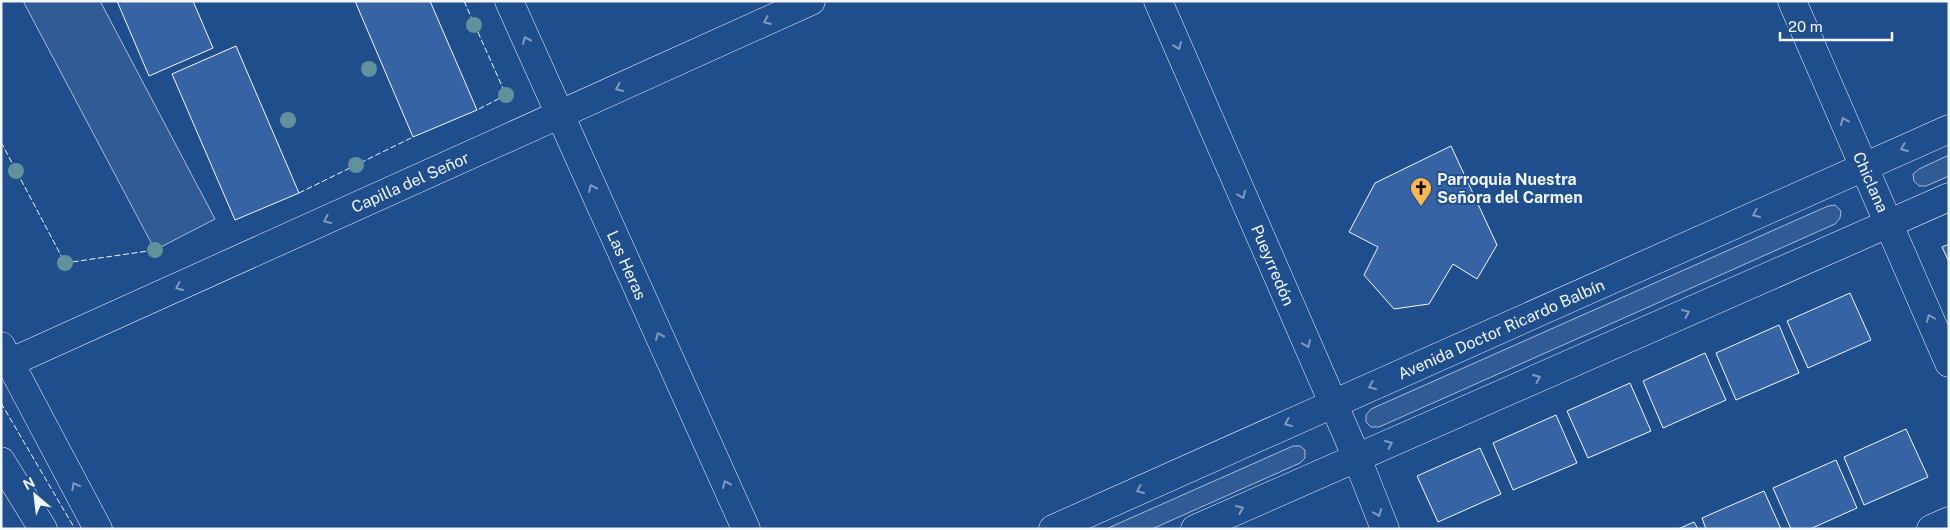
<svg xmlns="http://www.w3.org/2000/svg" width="1950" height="530" viewBox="0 0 1950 530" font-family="'Public Sans',sans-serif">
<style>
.built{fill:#305b95;stroke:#a8bbd7}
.building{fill:#3563a3;stroke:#f2f6ff}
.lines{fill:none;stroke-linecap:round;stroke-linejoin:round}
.minor-casing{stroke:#f2f6ff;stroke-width:29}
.major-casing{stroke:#f2f6ff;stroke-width:29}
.highway-casing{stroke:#f2f6ff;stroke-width:29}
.minor{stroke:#1f4e8c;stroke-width:28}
.major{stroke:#1f4e8c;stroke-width:28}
.highway{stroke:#1f4e8c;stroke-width:28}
.fence{stroke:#f2f6ff;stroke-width:1;stroke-dasharray:6 2.5;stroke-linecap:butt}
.tree{fill:#61919a}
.oneway{stroke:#7e9ac0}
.labels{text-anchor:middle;stroke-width:4;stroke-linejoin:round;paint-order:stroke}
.poi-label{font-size:16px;font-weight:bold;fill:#f2f6ff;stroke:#1f4e8c;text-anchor:start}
.street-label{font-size:16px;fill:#f2f6ff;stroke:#1f4e8c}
</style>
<rect width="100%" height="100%" fill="#1f4e8c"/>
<!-- built -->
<g class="built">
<polygon points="23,1 100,1 215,219 155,250"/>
<polygon points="1949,155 1949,176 1926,186 1919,186 1914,181 1913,174 1919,169"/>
<polygon points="1835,205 1841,211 1840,218 1835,224 1379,427 1371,427 1366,422 1366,415 1371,409 1828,206"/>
<polygon points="1293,446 1300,446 1305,450 1305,458 1300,463 1152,529 1106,529"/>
</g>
<!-- building -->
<g class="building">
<polygon points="117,1 193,1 213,48 149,76"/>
<polygon points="355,1 430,1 477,110 413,137"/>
<polygon points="236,46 299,193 235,220 172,74"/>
<polygon points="1451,146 1497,245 1477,279 1453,264 1429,304 1394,309 1364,275 1378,247 1349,232 1375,183"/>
<polygon points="1949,244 1949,262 1942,247"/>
<polygon points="1850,293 1871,340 1808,368 1787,321"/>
<polygon points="1779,325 1799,373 1736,400 1716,353"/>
<polygon points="1705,353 1726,400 1663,428 1643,381"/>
<polygon points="1630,383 1651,431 1588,458 1567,411"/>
<polygon points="1556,415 1577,463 1513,490 1493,443"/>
<polygon points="1906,429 1928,477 1864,505 1844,457"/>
<polygon points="1480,448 1501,494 1438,522 1417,476"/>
<polygon points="1836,460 1857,508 1810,529 1791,529 1773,488"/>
<polygon points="1764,491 1781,529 1706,529 1702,518"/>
<polygon points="1694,522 1698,529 1678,529"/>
</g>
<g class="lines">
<!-- minor casing -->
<g class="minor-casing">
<g id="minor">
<polyline points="509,1 746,529"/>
<polyline points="1158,1 1357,458 1385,529"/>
<polyline points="1792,1 1949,363"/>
<polyline points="9,363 811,1"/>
<polyline points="1931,529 1949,521"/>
</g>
</g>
<!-- major casing -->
<g class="major-casing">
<g id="major">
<polyline points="1053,529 1949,129"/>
<polyline points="1195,529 1949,197"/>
</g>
</g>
<!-- highway casing -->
<g class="highway-casing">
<g id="highway">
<polyline points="1,346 98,529"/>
<polyline points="1,461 43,529"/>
</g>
</g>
<!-- minor -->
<use href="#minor" class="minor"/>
<!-- major -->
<use href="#major" class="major"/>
<!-- highway -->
<use href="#highway" class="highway"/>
<!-- fence -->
<g class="fence">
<polyline points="464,1 506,95 477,110"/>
<polyline points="1,142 65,263 155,250"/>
<polyline points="299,193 413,137"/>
<polyline points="1,403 75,529"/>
</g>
</g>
<!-- trees -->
<g class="tree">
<circle cx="474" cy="25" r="8"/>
<circle cx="369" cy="69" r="8"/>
<circle cx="506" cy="95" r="8"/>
<circle cx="288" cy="120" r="8"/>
<circle cx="356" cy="165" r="8"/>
<circle cx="16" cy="171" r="8"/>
<circle cx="155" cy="250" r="8"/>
<circle cx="65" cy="263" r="8"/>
</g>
<!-- one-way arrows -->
<defs><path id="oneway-chevron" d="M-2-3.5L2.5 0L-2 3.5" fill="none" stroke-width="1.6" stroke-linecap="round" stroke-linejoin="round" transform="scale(1.25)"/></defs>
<g class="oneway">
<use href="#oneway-chevron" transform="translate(767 21) rotate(156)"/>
<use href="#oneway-chevron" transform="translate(526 40) rotate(-114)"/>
<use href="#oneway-chevron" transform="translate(1178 46) rotate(67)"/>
<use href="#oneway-chevron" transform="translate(619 88) rotate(156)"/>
<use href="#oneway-chevron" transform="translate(1844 121) rotate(-113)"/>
<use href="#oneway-chevron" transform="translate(1904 148) rotate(157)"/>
<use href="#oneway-chevron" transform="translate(592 188) rotate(-114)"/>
<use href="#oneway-chevron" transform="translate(1242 195) rotate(67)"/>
<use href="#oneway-chevron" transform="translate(1756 214) rotate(156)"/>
<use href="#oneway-chevron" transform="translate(327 220) rotate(156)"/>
<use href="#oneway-chevron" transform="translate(179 287) rotate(156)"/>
<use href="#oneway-chevron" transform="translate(1686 313) rotate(-24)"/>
<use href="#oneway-chevron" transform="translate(1930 318) rotate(-113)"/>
<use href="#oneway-chevron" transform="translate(659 336) rotate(-114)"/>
<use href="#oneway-chevron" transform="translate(1307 344) rotate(67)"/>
<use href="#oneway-chevron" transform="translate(1537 378) rotate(-24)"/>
<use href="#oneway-chevron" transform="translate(1372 386) rotate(157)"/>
<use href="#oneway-chevron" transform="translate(1288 423) rotate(156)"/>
<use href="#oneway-chevron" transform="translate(1389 444) rotate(-24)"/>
<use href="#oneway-chevron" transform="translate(726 484) rotate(-114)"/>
<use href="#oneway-chevron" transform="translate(75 486) rotate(-118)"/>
<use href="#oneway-chevron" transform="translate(1140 490) rotate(156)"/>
<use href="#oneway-chevron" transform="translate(1240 509) rotate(-24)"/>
<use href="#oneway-chevron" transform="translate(1378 513) rotate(68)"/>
</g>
<!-- icons -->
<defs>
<g id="church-pin" transform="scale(1.125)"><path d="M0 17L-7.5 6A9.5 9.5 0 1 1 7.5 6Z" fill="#ffb74d" stroke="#1f4e8c"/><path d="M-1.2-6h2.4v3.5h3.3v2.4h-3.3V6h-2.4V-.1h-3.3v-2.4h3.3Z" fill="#111"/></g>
</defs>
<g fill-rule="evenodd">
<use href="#church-pin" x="1421" y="188"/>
</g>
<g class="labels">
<!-- poi labels -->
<g class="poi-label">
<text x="1437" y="185">Parroquia Nuestra<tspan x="1437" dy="18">Señora del Carmen</tspan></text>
</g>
<!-- street labels -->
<g class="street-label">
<text transform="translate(410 182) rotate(-24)" y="6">Capilla del Señor</text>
<text transform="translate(1871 182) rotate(66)" y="6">Chiclana</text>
<text transform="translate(627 265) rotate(66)" y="6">Las Heras</text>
<text transform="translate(1273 265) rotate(67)" y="6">Pueyrredón</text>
<text transform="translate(1501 329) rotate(-24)" y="6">Avenida Doctor Ricardo Balbín</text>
</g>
</g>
<!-- border -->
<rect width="1950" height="530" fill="none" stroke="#f2f6ff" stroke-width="5"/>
<!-- north arrow -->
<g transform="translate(35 495) rotate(332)" stroke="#1f4e8c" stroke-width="4" paint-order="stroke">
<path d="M0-4L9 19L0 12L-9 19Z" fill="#f2f6ff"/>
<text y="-8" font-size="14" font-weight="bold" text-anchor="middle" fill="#f2f6ff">N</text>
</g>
<!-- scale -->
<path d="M1780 32v8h112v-8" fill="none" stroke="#f2f6ff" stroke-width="2.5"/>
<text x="1788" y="32" font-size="15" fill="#f2f6ff" stroke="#1f4e8c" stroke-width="4" paint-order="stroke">20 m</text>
</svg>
